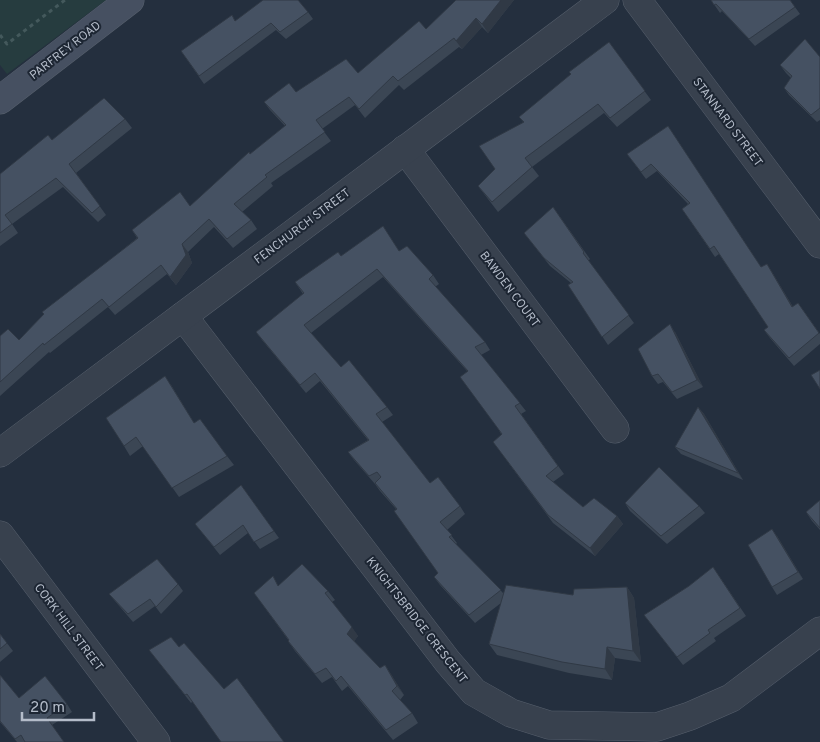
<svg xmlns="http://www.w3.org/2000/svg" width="820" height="742" viewBox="0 0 820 742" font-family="Overpass,sans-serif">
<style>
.green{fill:#263c3f}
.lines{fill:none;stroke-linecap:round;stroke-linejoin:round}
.street-casing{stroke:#565f6c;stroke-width:29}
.secondary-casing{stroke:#565f6c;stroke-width:29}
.path{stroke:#44595c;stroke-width:3;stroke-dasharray:4 4;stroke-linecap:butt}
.street{stroke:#38414e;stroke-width:28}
.secondary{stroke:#465061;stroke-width:28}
.wall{fill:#3b4654}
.shaded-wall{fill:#303945}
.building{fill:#455162;stroke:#303945}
.labels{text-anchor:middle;stroke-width:4;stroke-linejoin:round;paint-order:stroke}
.street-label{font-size:12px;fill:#b4bcc9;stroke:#1d2633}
</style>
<rect width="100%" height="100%" fill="#242f3e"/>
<!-- green -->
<polygon class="green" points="0,0 106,0 7,74 0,65"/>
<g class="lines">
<!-- street casing -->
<g class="street-casing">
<g id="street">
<polyline points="637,0 820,244"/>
<polyline points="405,149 615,429"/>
<polyline points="183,316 448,662 474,692 511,713 549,725 657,727 690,716 731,698 820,631"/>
<polyline points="0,453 605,0"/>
<polyline points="0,535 156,742"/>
</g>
</g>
<!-- secondary casing -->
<g class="secondary-casing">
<polyline id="secondary" points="0,100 130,0"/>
</g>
<!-- path -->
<polyline class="path" points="0,35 7,44 65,0"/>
<!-- street -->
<use href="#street" class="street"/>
<!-- secondary -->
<use href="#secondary" class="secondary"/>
</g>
<!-- wall -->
<g class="wall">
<polygon points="456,0 514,0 488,33 482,27 462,49 459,47 404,90 399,85 365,118 355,105 322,129 331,141 271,183 273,186 242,212 251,220 257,229 233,248 214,227 188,252 192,263 176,285 167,274 115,315 108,307 50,353 49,352 0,396 0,336 19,340 44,314 137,238 132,230 190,206 250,154 285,126 270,110 264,102 358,73 426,29"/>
<polygon points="711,0 790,0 800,14 755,46 722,11 720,13"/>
<polygon points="308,12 313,19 286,39 276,30 204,84 181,51 235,21"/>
<polygon points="609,42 651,100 617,127 604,113 532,167 539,176 498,212 478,186 495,169 524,123 519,117 571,75"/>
<polygon points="820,57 820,120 817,122 789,95 784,88 791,78 786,73 780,65"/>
<polygon points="125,119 132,128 76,173 106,215 98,222 63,187 12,224 18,233 0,246 0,174 52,140"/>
<polygon points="668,126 761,267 767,264 793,307 798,303 820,334 820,344 794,366 770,338 764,330 768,327 719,254 715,257 682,209 688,204 657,171 646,179 627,154"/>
<polygon points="553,207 590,259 588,261 634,323 608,345 568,285 571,283 550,266 524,233"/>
<polygon points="383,226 399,251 433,275 439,284 435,287 485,342 490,350 481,355 526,411 521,414 564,474 553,482 583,507 617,516 623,524 595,556 553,523 499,450 501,434 467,371 383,277 311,333 341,367 387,407 393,415 382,422 430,483 460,506 465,514 447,530 457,543 456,544 503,593 573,595 627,587 634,598 641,662 615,658 612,680 569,673 497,655 489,644 501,603 475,623 440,585 434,577 438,573 396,509 380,491 375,484 354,460 348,452 368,440 320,381 306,393 262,340 256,332 303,294 295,282 341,256"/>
<polygon points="675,332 703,387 677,399 663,382 658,384 652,376"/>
<polygon points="171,385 194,423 227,456 234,465 179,497 143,446 130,456 124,446"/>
<polygon points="698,407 704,414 743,480 681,454 675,447"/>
<polygon points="241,485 279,538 260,549 248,533 220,555 195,524"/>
<polygon points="820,500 820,530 812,521 806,512"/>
<polygon points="625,503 699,506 705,513 667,544 630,511"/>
<polygon points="777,536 803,579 777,595 772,587"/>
<polygon points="713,567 746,616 714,638 716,641 683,665 644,615 689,586"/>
<polygon points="178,584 183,591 161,614 155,606 133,622 109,594"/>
<polygon points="279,585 328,591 335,600 332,602 358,636 354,641 380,668 385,665 404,695 400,700 412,713 418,723 393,740 348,686 342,691 332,677 322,683 295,651 288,641 289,641 254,593"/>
<polygon points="0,634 13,651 0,662"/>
<polygon points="179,647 224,689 284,742 193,701 191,703 149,650"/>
<polygon points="0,675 19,698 67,704 72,712 52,725 64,742 17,742 0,722"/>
</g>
<!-- shaded-wall -->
<g class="shaded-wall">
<polygon points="501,0 514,0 488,33 482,24"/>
<polygon points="476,18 482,27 462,49 456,41"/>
<polygon points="182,244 188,252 192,263 176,285 170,277"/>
<polygon points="767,264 772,272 798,315 792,307"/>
<polygon points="670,324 675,332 703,387 697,380"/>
<polygon points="698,407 704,414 743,480 738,473"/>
<polygon points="617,516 623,524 595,556 590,548"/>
<polygon points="772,529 777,536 803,579 798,572"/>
<polygon points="627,587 634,598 641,662 633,651"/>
<polygon points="352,627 358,636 353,643 347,634"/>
<polygon points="607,647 615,658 612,680 605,669"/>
<polygon points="385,665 391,674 404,695 397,686"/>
</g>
<!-- building -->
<g class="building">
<polygon points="263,0 298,0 308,12 280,32 271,23 199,76 181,51 232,15 235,21"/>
<polygon points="456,0 501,0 482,24 476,18 456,41 454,38 398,81 393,76 359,109 349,97 316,120 325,132 265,175 267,177 234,204 251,220 227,239 209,219 182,244 186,255 170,277 161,265 109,307 102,299 44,345 43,343 0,382 0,336 8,329 19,340 44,314 42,312 138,238 132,230 180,192 190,206 249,152 250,154 286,125 264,102 289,83 296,92 346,59 358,73 419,21 426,29"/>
<polygon points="711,0 790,0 795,7 749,39 716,4 714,5"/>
<polygon points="805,39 820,57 820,108 811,115 784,88 792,76 780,65"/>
<polygon points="609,42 645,91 610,118 598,104 525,158 532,167 492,202 478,186 495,169 479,146 524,122 519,117 571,74 569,72"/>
<polygon points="104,98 125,119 69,164 100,206 92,213 56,178 5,215 12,224 0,233 0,174 48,135 52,140"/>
<polygon points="668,126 761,267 767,264 792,307 798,303 819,333 789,358 764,330 768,327 714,246 710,249 682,209 690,203 651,164 641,172 627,154"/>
<polygon points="553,207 584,252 583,253 629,315 602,337 568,285 573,282 544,258 524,233"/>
<polygon points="383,226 399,251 407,246 433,275 429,279 485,342 475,347 520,403 515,406 558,466 546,476 583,507 594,498 617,516 590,548 548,515 493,442 502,434 460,377 468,371 377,269 304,325 341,367 349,360 387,407 376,414 430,483 438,477 460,506 440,522 452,535 449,537 501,590 469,615 434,577 438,573 394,511 397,509 375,483 381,477 377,472 369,476 348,452 369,440 315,373 300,385 256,332 304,293 295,282 338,252 341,256"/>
<polygon points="670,324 697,380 672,392 658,374 652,376 638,349"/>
<polygon points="820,370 820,389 811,375"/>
<polygon points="165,376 194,423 200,419 227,456 172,488 136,437 124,446 106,418"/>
<polygon points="698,407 738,473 675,447"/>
<polygon points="659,467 699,506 661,536 625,503"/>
<polygon points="241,485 274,531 254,542 243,525 214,547 195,524"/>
<polygon points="820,500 820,528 806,512"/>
<polygon points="772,529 798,572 772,587 748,545"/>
<polygon points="157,559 178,584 156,607 150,599 128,614 109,594"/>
<polygon points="302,564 328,591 325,593 352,627 347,634 380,668 385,665 397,686 392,691 412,713 386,730 341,676 336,681 326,668 315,674 288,641 289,640 254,593 273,576 278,586"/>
<polygon points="713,567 740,608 708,630 710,633 677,657 644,615 689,586"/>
<polygon points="506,585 573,595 574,589 627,587 633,651 607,647 605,669 562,662 489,644"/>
<polygon points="0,634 7,643 0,649"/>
<polygon points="171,637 179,647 184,643 224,689 237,678 284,742 221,742 187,694 185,695 149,650"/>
<polygon points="0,675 19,698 45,676 67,704 47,718 64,742 25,742 21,735 15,739 0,721"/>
</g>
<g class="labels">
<!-- street labels -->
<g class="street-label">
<text transform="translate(65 50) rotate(-38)" y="4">PARFREY ROAD</text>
<text transform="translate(728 122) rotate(53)" y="4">STANNARD STREET</text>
<text transform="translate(302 226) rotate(-37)" y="4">FENCHURCH STREET</text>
<text transform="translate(510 289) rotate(53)" y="4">BAWDEN COURT</text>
<text transform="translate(417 620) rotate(52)" y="4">KNIGHTSBRIDGE CRESCENT</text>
<text transform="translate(69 627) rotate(53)" y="4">CORK HILL STREET</text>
</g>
</g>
<!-- scale -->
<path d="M22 712v8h72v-8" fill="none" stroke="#b4bcc9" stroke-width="2.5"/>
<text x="30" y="712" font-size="15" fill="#b4bcc9" stroke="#1d2633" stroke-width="4" paint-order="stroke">20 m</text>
</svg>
